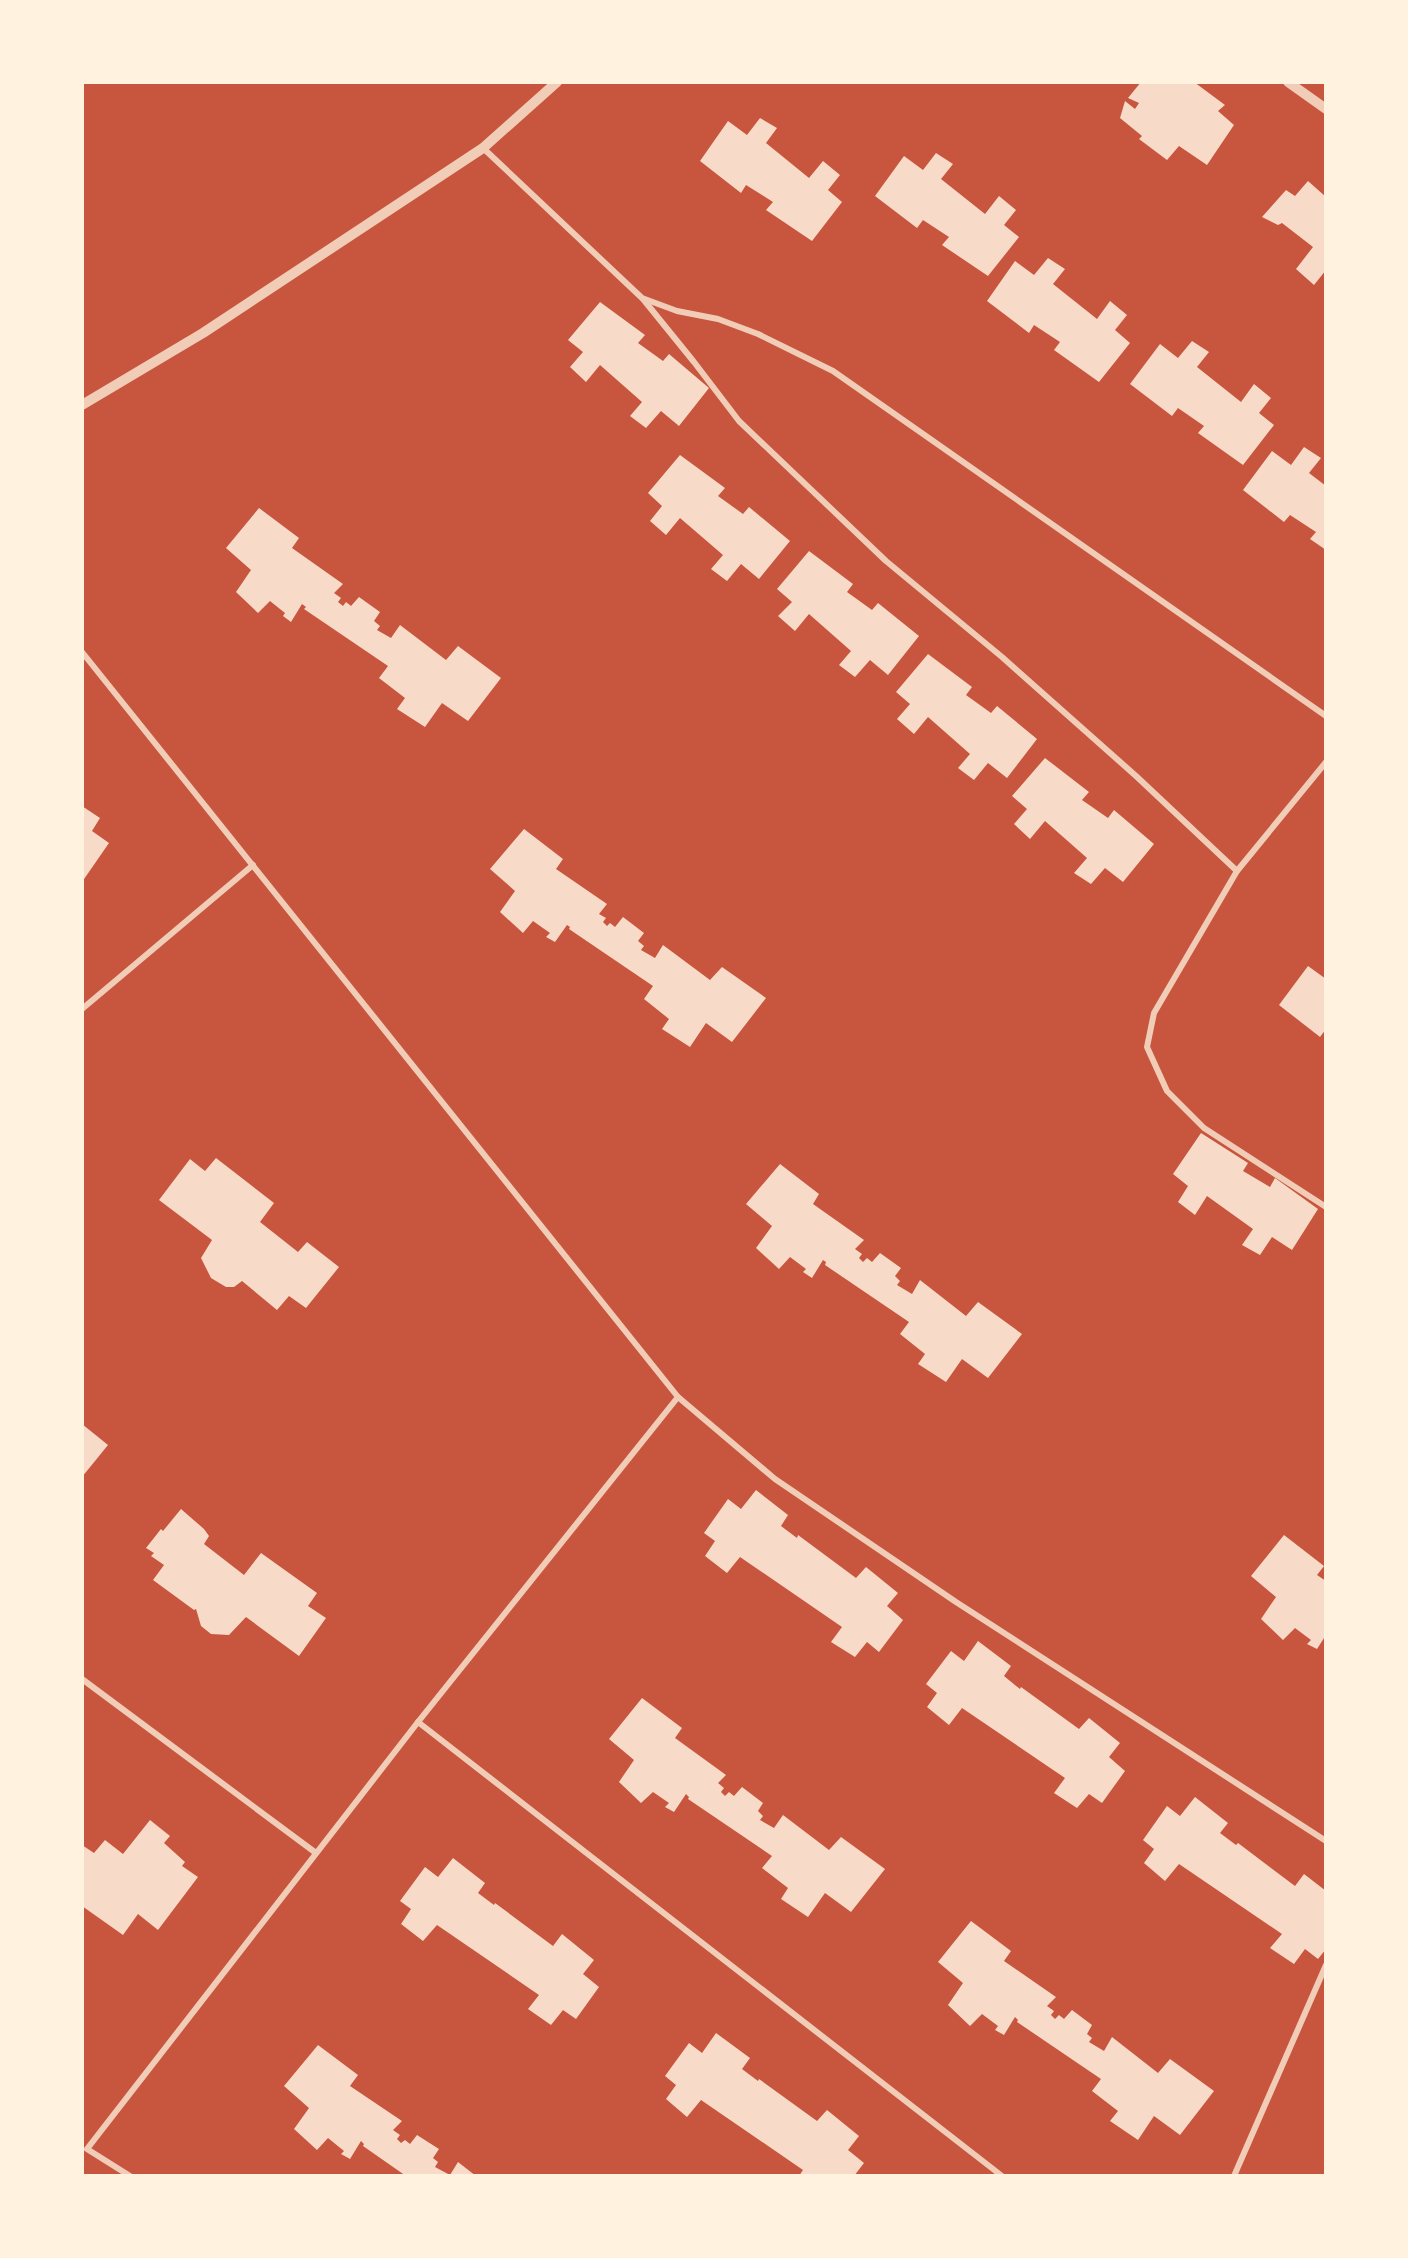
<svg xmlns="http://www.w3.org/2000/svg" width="1408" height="2258" viewBox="0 0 1408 2258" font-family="Ubuntu,sans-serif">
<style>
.building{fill:#f7dbc8}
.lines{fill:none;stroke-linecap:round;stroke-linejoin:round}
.minor{stroke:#f1ccb7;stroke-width:6}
.tertiary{stroke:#f1ccb7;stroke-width:10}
</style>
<rect width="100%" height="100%" fill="#c8553d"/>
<!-- building -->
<g class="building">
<polygon points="1141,82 1194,82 1225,105 1218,111 1234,125 1207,165 1179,146 1167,160 1139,139 1142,136 1120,118 1125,101 1135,109 1139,103 1128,98"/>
<polygon points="760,118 777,128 766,143 809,178 823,161 840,175 828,190 842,202 812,241 766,210 773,202 746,185 741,193 700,161 728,121 747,135"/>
<polygon points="936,153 953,164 941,179 985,214 999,196 1016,210 1004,225 1019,237 988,276 942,245 949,237 923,220 917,228 875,196 904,156 923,170"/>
<polygon points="1308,181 1326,197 1326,270 1314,285 1296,269 1313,247 1282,223 1278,225 1262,217 1286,190 1295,196"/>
<polygon points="1048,258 1065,269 1053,284 1097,319 1110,301 1127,315 1115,330 1130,343 1099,382 1054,350 1060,342 1034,325 1029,333 987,301 1015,261 1034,275"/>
<polygon points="600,302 645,335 638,343 663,361 669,354 709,388 679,426 661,411 646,428 630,416 642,402 600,365 586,382 570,367 583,352 568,340"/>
<polygon points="1192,341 1209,352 1197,367 1241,402 1254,384 1271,398 1259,413 1274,425 1243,465 1198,433 1204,426 1178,408 1172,416 1130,384 1160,344 1178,358"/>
<polygon points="1304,447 1321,458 1309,473 1326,486 1326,550 1310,539 1316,532 1290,515 1284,522 1243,490 1272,451 1291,465"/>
<polygon points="680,455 725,488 718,496 743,514 749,507 790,541 759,579 741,564 727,581 711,569 723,555 680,518 666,535 650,521 662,506 648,493"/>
<polygon points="259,508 299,538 292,548 343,584 334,593 341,598 338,602 343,606 346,602 351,606 359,597 380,612 374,621 380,626 377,630 391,638 400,625 446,660 458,646 501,678 468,721 442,703 425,727 397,709 405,698 379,678 388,666 304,609 306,607 302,604 291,622 283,616 285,613 270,601 258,613 236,592 251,570 226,548"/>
<polygon points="809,551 853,584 847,592 872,610 878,603 919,636 888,675 870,660 855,677 839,665 851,651 809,614 795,631 778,616 792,602 777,589"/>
<polygon points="928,654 972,687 966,695 991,713 997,706 1037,739 1007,778 988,763 974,780 958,768 970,754 928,717 914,734 897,719 910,704 896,692"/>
<polygon points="1045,758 1089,792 1082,800 1108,818 1114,810 1154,844 1123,882 1105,868 1091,884 1074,873 1087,858 1045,821 1030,839 1014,824 1027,809 1012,796"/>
<polygon points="82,806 100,818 92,831 109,843 82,882"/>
<polygon points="524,829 563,859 556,869 607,904 599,914 606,918 603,922 607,926 610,923 615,927 623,917 644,933 638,941 644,946 641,950 655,958 663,945 710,980 722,967 766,998 732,1042 706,1023 690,1047 662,1029 669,1019 644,999 653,986 569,929 570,927 567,925 555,942 546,937 550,933 533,921 523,933 500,912 515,891 490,869"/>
<polygon points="1308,966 1326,979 1326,1029 1320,1037 1279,1005"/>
<polygon points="1201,1133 1248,1163 1243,1171 1270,1187 1275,1178 1318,1209 1292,1250 1272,1237 1260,1255 1242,1245 1253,1229 1207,1196 1195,1215 1178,1202 1188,1186 1173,1174"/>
<polygon points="216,1158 274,1203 260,1222 298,1252 307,1242 339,1267 306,1308 289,1296 277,1310 242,1281 234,1287 226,1287 211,1278 201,1258 212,1240 159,1200 190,1159 205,1171"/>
<polygon points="780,1164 819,1194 813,1204 864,1240 855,1249 862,1254 859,1258 863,1262 867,1258 872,1262 880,1253 901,1268 895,1276 900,1281 897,1285 912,1294 920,1280 966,1316 978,1302 1022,1334 988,1378 962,1359 946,1382 918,1364 925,1354 900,1334 909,1322 825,1265 826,1262 823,1260 812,1278 803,1272 806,1269 790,1257 779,1269 756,1248 772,1226 746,1204"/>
<polygon points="82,1424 108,1445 82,1477"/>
<polygon points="756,1490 788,1515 781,1526 797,1538 798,1535 856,1578 866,1567 898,1593 887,1606 903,1620 879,1652 867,1642 855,1657 831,1642 842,1627 740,1557 727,1573 705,1556 715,1541 704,1533 728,1499 741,1509"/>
<polygon points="181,1509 204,1529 209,1536 204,1544 244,1575 261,1553 317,1593 308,1606 326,1618 299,1656 246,1617 229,1635 211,1634 201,1626 196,1609 194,1610 153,1580 164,1565 151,1556 154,1553 146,1548 161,1529 163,1531"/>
<polygon points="1284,1535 1324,1566 1317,1575 1326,1581 1326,1635 1317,1649 1307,1644 1311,1640 1295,1628 1283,1640 1261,1619 1276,1597 1251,1576"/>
<polygon points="978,1641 1011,1666 1004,1676 1020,1689 1021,1687 1079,1729 1089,1718 1120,1743 1109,1757 1125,1771 1102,1803 1089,1794 1077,1808 1054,1793 1065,1778 962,1708 949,1725 927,1707 937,1693 926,1684 951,1651 964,1661"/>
<polygon points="642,1698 682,1728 675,1738 726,1775 718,1783 724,1788 721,1792 725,1796 729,1792 734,1796 742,1787 763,1803 758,1811 763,1816 760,1820 774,1828 783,1815 829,1850 841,1837 885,1869 851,1912 825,1893 808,1917 781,1899 788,1888 762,1868 772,1856 688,1799 689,1797 686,1794 674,1812 665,1807 669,1803 653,1792 641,1803 619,1782 634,1760 609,1739"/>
<polygon points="1195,1797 1228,1823 1220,1833 1236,1845 1238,1843 1295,1886 1304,1874 1326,1891 1326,1949 1318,1959 1305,1949 1294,1964 1270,1948 1282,1934 1179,1864 1165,1881 1144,1863 1154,1849 1143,1840 1167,1806 1180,1816"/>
<polygon points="150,1820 170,1836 164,1843 185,1862 182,1866 198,1877 158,1930 138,1914 123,1935 82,1906 82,1845 94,1853 105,1840 123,1854"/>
<polygon points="453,1858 485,1883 478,1893 494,1905 495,1903 553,1946 562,1934 594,1960 583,1974 599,1987 576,2019 563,2010 551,2025 528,2009 539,1995 437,1925 423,1941 401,1924 411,1909 400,1901 425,1867 438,1877"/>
<polygon points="971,1921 1011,1951 1004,1961 1056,1997 1047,2006 1054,2011 1051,2015 1055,2019 1059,2015 1064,2019 1072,2010 1092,2025 1087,2034 1092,2038 1089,2042 1104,2051 1112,2037 1158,2073 1170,2059 1214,2091 1180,2135 1154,2116 1138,2140 1110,2121 1118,2111 1092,2091 1101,2079 1017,2022 1018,2020 1015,2017 1004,2035 995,2030 998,2026 982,2014 970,2026 948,2005 963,1983 938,1962"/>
<polygon points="716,2033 750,2058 742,2069 758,2081 759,2079 817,2121 827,2110 859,2136 848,2150 864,2163 854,2176 799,2176 803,2170 701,2100 687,2117 666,2099 676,2085 665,2076 689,2043 702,2053"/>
<polygon points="318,2045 358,2075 350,2086 402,2121 393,2130 400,2135 397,2139 401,2143 405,2140 410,2144 417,2135 439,2149 433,2158 438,2162 435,2167 450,2175 458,2162 476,2176 406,2176 363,2146 364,2144 361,2141 350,2159 341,2154 344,2151 328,2138 317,2150 294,2129 309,2108 284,2086"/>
</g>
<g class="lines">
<!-- minor -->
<g class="minor">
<polyline points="483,148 642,298 677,311 718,319 758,334 833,371 1326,716"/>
<polyline points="643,299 694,362 739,421 886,561 1002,657 1136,776 1237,871"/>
<polyline points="82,652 678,1397 775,1479 956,1602 1326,1841"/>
<polyline points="1326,762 1237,871 1154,1013 1147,1047 1167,1091 1204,1128 1326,1207"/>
<polyline points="82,1009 253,865"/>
<polyline points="82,1679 316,1853"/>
<polyline points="418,1722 1002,2176"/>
<polyline points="130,2176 87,2149 418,1722 678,1397"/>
<polyline points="1234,2176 1326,1965"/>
</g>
<!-- tertiary -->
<g class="tertiary">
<polyline points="1288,82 1326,109"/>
<polyline points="82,405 203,333 483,148 557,82"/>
</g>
</g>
<!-- border -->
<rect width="1408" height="2258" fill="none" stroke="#fff3e0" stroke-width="168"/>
</svg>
